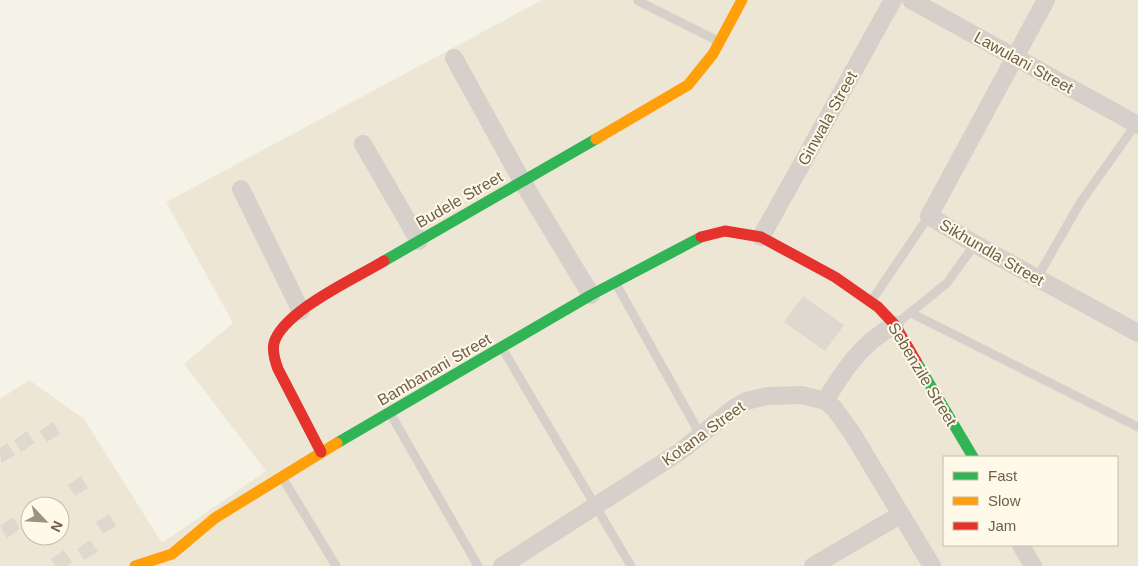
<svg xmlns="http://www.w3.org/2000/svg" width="1138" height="566" viewBox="0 0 1138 566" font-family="Arial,sans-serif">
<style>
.residential{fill:#eee6d5;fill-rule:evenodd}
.building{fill:#ded8ce}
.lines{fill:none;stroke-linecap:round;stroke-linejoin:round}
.lane{stroke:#d7d0ca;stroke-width:9}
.street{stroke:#d7d0ca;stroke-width:18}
.fast{stroke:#30b455;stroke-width:11}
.slow{stroke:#ff9f0a;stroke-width:11}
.jam{stroke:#e5322d;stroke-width:11}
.labels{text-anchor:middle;stroke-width:4;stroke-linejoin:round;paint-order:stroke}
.street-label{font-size:16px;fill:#715e4a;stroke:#fef9e8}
</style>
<rect width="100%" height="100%" fill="#f5f2e8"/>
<!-- residential -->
<path class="residential" d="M542,0H1138V566H0V399L29,380L84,419L162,543L266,471L184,364L233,323L166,202ZM944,457H1117V545H944ZM30,506H60V536H30Z"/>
<!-- building -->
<g class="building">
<polygon points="803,296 844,325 825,351 784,322"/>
<polygon points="53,422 60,434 47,442 39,431"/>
<polygon points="27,431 35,443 21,452 14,440"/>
<polygon points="7,443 15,455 1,463 0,448"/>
<polygon points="81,476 88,488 75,496 68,485"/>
<polygon points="37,500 41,506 30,506 30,518 24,509"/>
<polygon points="109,514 116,526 103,534 96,522"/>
<polygon points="13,517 20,529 7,538 0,526"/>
<polygon points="90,540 98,552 84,560 77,549"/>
<polygon points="64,550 72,562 66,566 55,566 51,559"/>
</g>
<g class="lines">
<!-- lane -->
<g class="lane">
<polyline points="638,1 718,41"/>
<polyline points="1037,278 1080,203 1136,124"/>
<polyline points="615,282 701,436"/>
<polyline points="872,300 929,216"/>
<polyline points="911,313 1138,427"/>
<polyline points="895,325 947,283 975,244"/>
<polyline points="502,348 631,566"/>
<polyline points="390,413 478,566"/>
<polyline points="282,477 336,566"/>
</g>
<!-- street -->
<g class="street">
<polyline points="911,0 1138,125"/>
<polyline points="1046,0 929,216 975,244 1138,333"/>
<polyline points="454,58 522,181 591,295"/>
<polyline points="363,144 419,241"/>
<polyline points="241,189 301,311"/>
<polyline points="761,237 893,0"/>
<path d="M825,401C844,370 862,342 895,325"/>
<polyline points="1021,545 1033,566"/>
<polyline points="502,566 681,451 734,408 746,401 767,396 802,395 825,401 834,408 852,433 932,566"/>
<polyline points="813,566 900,515"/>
</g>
<!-- fast -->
<g class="fast">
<polyline points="384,261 596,139"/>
<polyline points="916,361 973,457"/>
<polyline points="337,443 591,295 701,237"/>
</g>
<!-- slow -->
<g class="slow">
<polyline points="596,139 688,85 713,54 742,0"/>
<polyline points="135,566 172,554 215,518 337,443"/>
</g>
<!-- jam -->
<g class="jam">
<polyline points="701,237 725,231 761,237 835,277 878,307 895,325 916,361"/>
<path d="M321,452L278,369C275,361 272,352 274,343C283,311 356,278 384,261"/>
</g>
</g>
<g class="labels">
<!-- street labels -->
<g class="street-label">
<text transform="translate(1024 62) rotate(29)" y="6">Lawulani Street</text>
<text transform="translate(827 118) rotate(-61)" y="6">Ginwala Street</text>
<text transform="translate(459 199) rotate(-30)" y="6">Budele Street</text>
<text transform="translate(992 252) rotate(30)" y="6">Sikhundla Street</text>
<text transform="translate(434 369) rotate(-30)" y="6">Bambanani Street</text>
<text transform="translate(923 374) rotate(59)" y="6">Sebenzile Street</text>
<text transform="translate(703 433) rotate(-36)" y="6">Kotana Street</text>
</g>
</g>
<!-- legend -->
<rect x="943" y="456" width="175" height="90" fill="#fef9e8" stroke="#c6bba9"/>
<rect x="953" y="472" width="25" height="8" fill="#30b455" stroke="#c6bba9"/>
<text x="988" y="481" font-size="15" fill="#715e4a">Fast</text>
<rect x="953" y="497" width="25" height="8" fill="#ff9f0a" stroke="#c6bba9"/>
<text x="988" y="506" font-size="15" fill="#715e4a">Slow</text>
<rect x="953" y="522" width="25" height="8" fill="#e5322d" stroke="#c6bba9"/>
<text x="988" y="531" font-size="15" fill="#715e4a">Jam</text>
<!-- north arrow -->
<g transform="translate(45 521) rotate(115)"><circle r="24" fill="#fef9e8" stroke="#c6bba9"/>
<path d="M0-4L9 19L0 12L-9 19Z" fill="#9f9281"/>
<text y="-8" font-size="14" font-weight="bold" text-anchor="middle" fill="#715e4a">N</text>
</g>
</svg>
